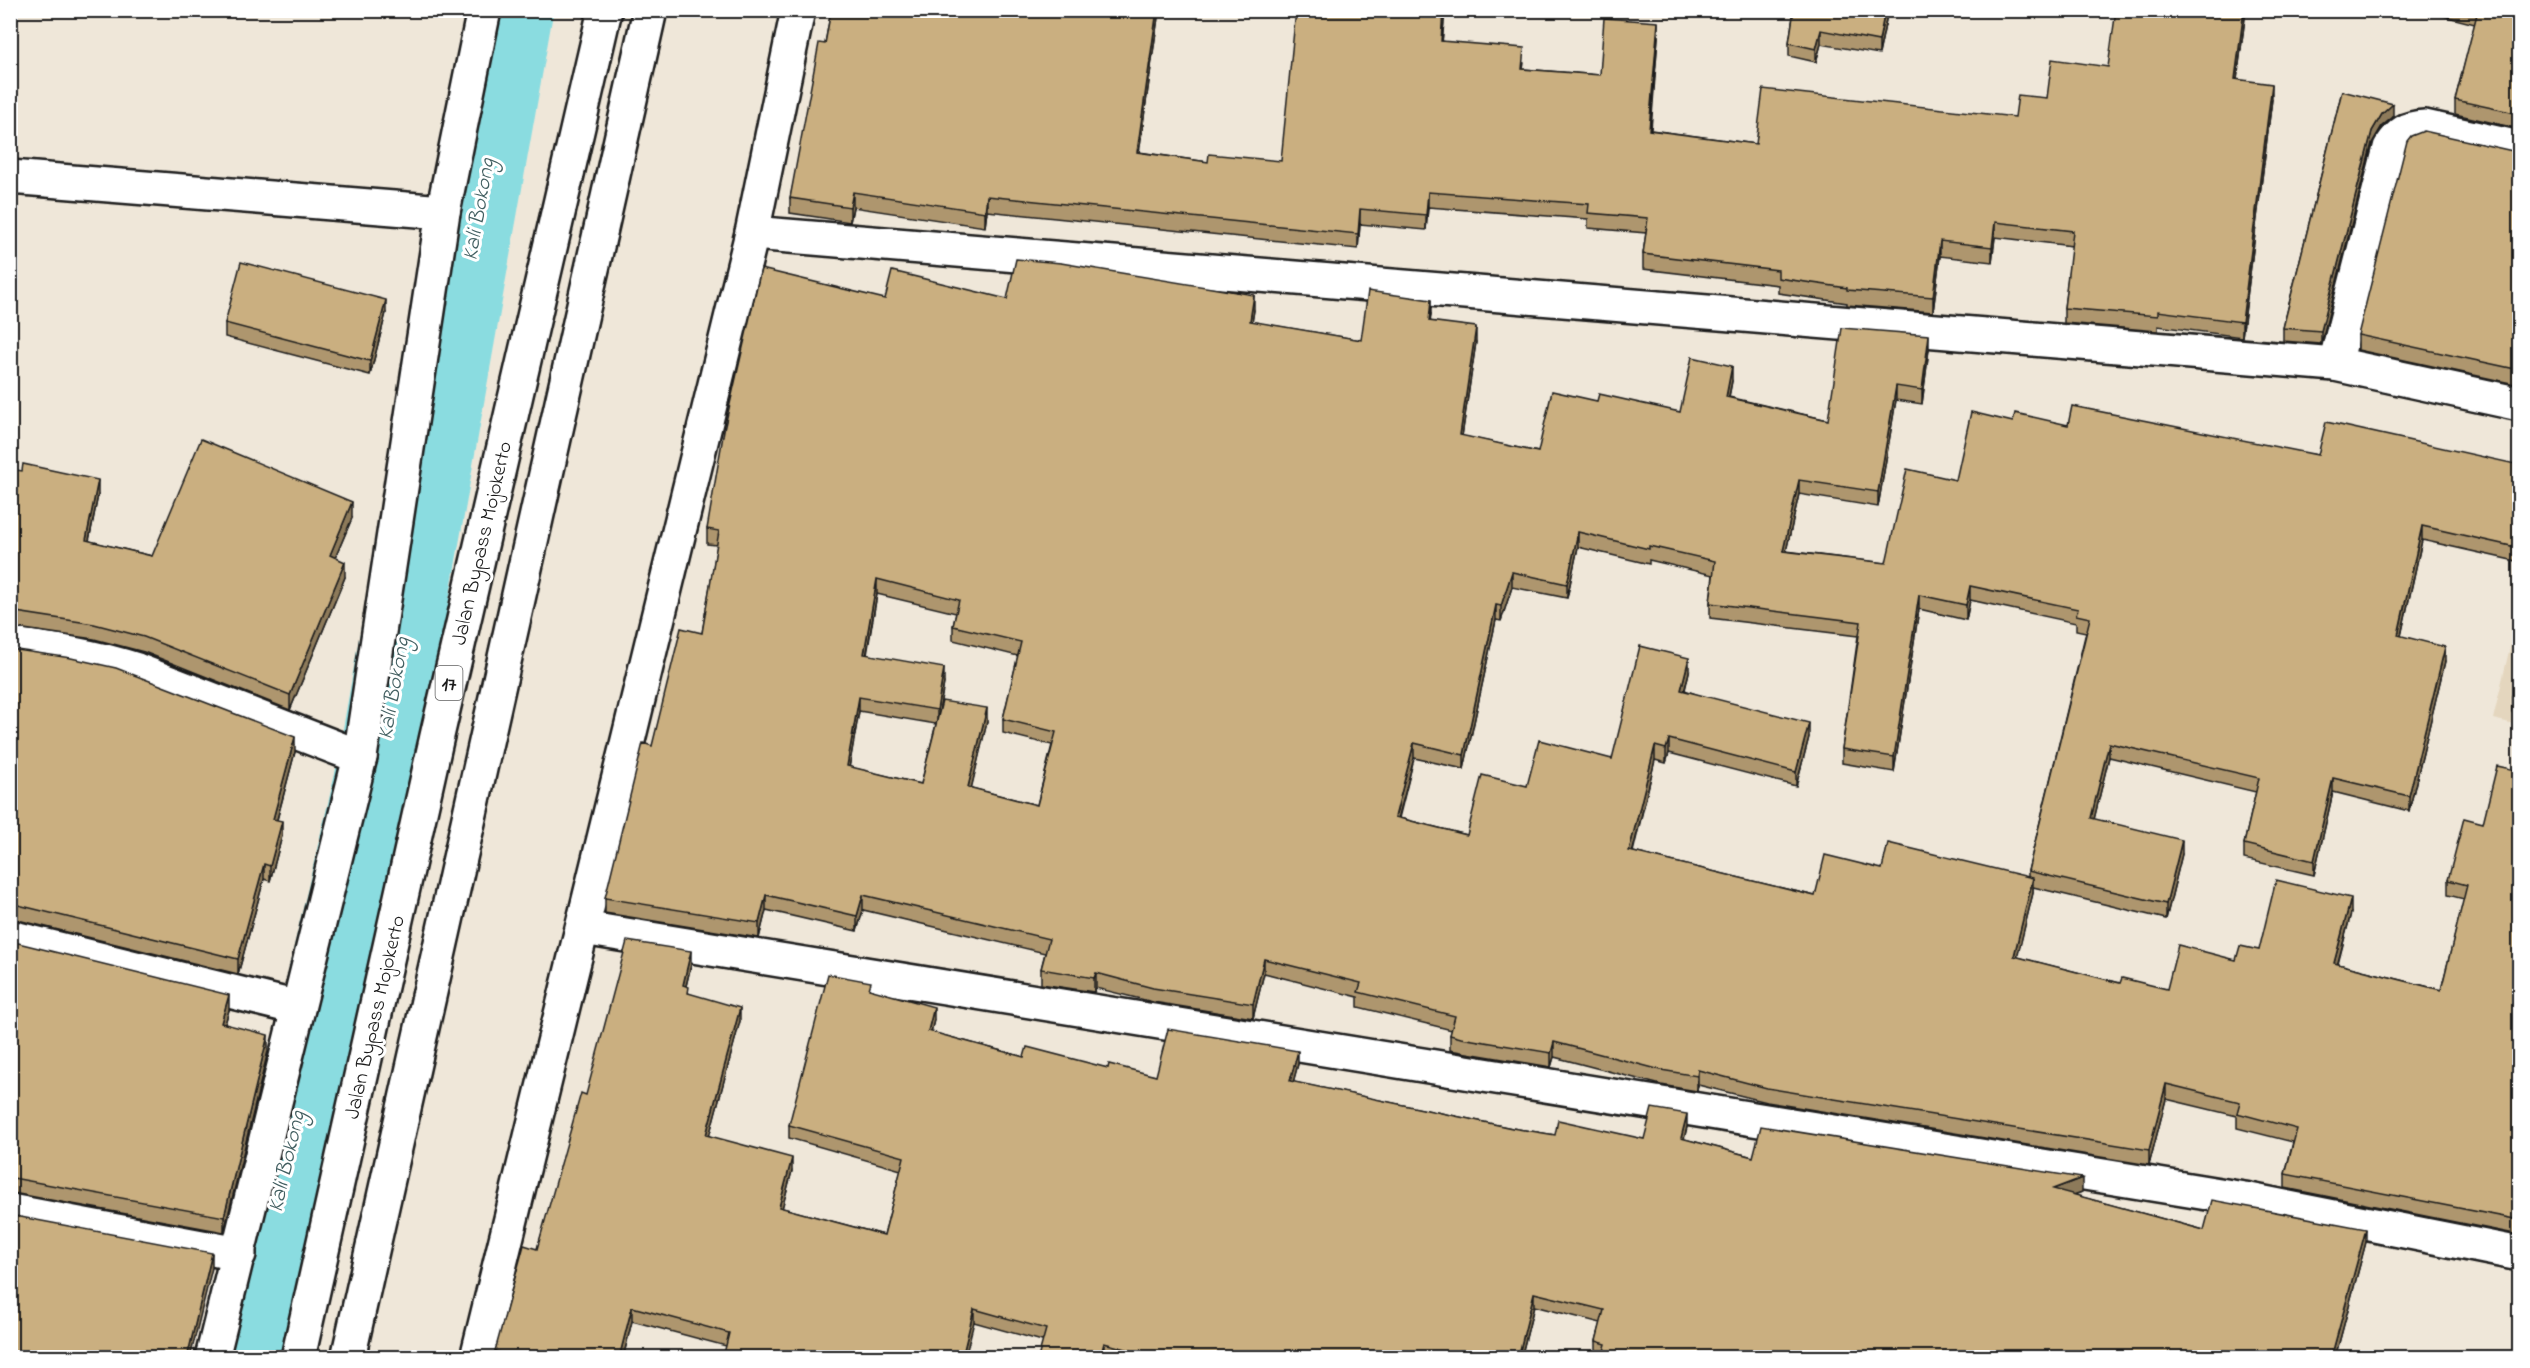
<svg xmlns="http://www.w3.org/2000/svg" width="2530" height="1368" viewBox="0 0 2530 1368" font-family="'Indie Flower',sans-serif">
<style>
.built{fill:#e4d6be}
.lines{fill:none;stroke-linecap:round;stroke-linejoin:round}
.river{stroke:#8adce0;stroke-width:82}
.street-casing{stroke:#1c1c1c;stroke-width:38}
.highway-casing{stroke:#1c1c1c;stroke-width:38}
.street{stroke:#fff;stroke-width:33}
.highway{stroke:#fff;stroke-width:33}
.wall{fill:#ae966e;stroke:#1c1c1c;stroke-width:1.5;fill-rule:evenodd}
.shaded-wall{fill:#8d7a5a;stroke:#1c1c1c;stroke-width:1.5}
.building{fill:#caaf80;stroke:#1c1c1c;stroke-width:1.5;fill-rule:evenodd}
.labels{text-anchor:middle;stroke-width:6;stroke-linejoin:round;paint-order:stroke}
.shield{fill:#fff;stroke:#606060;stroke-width:1.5}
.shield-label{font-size:20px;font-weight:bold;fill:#1c1c1c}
.street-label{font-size:21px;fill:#1c1c1c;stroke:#fff}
.water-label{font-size:22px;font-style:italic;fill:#425f61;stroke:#fff}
</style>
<rect width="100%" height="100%" fill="#efe7d9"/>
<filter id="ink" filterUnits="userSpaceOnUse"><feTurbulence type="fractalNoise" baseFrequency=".0167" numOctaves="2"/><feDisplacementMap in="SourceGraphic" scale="12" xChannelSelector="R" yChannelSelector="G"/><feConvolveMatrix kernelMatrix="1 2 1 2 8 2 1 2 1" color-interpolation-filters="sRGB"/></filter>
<g filter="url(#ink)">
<!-- built -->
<polygon class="built" points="2519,609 2519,725 2493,719"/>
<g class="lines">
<!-- river -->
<polyline class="river" points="238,1358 375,783 512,10"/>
<!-- street casing -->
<g class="street-casing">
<g id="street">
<polyline points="10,177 443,212"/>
<polyline points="752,233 2335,364 2520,404"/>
<path d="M2335,364L2390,148C2400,132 2407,128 2425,127L2520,148"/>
<path d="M10,645C54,650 95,656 137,670L360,757"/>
<polyline points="583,928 2244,1199 2520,1254"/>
<polyline points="10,937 298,1008"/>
<polyline points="10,1211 239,1254"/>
<polyline points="212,1358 360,757 443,212 484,10"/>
<polyline points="477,1358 752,233 798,10"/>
</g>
</g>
<!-- highway casing -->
<g class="highway-casing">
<g id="highway">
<polyline points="298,1358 437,736 605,10"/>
<polyline points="348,1358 650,10"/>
</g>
</g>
<!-- street -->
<use href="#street" class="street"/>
<!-- highway -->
<use href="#highway" class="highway"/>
</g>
<!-- wall -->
<g class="wall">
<polygon points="831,10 1159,10 1139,152 1208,162 1281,161 1445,10 1442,41 1524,63 1523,69 1600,75 1658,37 1651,130 1756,144 2015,117 2047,98 2108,67 2246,10 2237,80 2272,99 2242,337 2158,326 2158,331 2064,323 2064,308 2072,246 1995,237 1992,262 1940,256 1933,312 1847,305 1847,303 1778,293 1778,285 1643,269 1643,254 1646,233 1588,228 1588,219 1428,207 1426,230 1360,224 1358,249 987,211 985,227 853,207 850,222 790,213 790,198 825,44"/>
<polygon points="1794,10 1888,10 1879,54 1821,44 1816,62 1789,56 1789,43"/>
<polygon points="2420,10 2520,10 2520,129 2455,114 2455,100 2475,24"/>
<polygon points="2342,91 2393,117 2382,126 2372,143 2321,344 2283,341 2283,328"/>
<polygon points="2517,152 2520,152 2520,385 2358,350 2358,335"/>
<path d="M885,299H1007L1254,310L1252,322L1361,340L1431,314L1430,321L1476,342L1462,436L1538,452L1597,401L1680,412L1732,381L1729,397L1828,420L1929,349L1922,404L1896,400L1878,507L1799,494L1786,551L1886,563L1956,480L2013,422L2068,425L2318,455L2520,465V562L2422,540L2401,636L2445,661L2409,811L2333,792L2314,875L2244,859V844L2256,792L2109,757L2094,819L2182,854L2166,919L2033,887V893L2017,957L2120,983L2167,989L2259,950L2351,913L2338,964L2441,990L2464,899L2448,895V880L2483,823L2520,771V1235L2285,1188V1174L2293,1142L2237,1128V1116L2166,1099L2149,1165L1767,1102L1698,1085L1697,1091L1661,1085L1554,1057L1551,1067L1461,1052L1450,1050V1035L1452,1030L1358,1007V997L1264,973L1253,1018L1153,1002L1096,988L1094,992L1041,984V969L1045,953L863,910L857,931L766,910L759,938L605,913V898L652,746L702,633L717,545L707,544V529ZM1578,547L1649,564V560L1713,575L1710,603V618L1858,636L1842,749V763L1894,772L1919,609L1966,620L1970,600L2076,623V630L2086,632L2028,871V877L1882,869L1815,896L1633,852L1655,760L1666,763L1669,753L1796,786L1809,737L1685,690L1689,672L1612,759L1527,786L1467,835L1399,818L1414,758L1464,769L1496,620L1501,621L1512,587L1567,598ZM877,594L956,613L953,626V640L1018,656L1003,719V733L1052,745L1037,805L971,788L987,722L939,713L944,683L867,655ZM859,711L936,724L921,784L849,767Z"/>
<polygon points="386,313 370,375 225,337 225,323"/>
<polygon points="10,469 98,495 89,541 152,556 352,518 335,558 345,577 290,710 144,652 94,639 10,627"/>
<polygon points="10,649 295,752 277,820 282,836 270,881 264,879 238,974 14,919 10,919"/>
<polygon points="2520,666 2520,714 2512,712 2512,697"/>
<polygon points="10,941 229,1010 225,1024 268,1051 224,1232 13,1193 10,1193"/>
<polygon points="691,965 686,986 689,994 740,1021 709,1136 792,1171 782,1208 884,1235 901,1170 789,1138 789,1125 871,990 934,1020 931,1032 1024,1057 1108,1068 1156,1076 1298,1064 1293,1082 1512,1128 1555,1135 1644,1139 1687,1127 1684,1139 1753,1157 2082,1192 2074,1195 2204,1230 2366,1242 2335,1358 1602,1358 1603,1356 1596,1355 1596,1341 1601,1323 1534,1306 1521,1358 1110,1358 1042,1341 974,1322 726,1346 632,1321 623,1358 495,1358 495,1351 537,1249 586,1095"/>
</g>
<!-- shaded-wall -->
<g class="shaded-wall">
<polygon points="1157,10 1159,10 1137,167 1137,152"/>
<polygon points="1443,10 1445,10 1441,56 1441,41"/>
<polygon points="1885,10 1888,10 1879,54 1879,41"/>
<polygon points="2244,10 2246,10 2235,94 2235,79"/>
<polygon points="1658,22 1658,37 1649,145 1649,130"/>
<polygon points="1821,30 1821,44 1816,62 1816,49"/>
<polygon points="2272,84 2272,99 2242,337 2242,322"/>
<polygon points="2393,104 2393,117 2382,126 2372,143 2321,344 2321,331 2372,131 2382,114"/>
<polygon points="853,192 853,207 850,222 850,207"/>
<polygon points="1428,192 1428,207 1426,230 1426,215"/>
<polygon points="987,196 987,211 985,227 985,212"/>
<polygon points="1360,209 1360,224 1358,249 1358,234"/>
<polygon points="1995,222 1995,237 1992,262 1992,247"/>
<polygon points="1940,241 1940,256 1933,312 1933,297"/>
<polygon points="1254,295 1254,310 1250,336 1250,321"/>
<polygon points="386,300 386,313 370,375 370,361"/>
<polygon points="1431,300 1431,314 1429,335 1429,321"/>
<polygon points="1476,327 1476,342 1460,450 1460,435"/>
<polygon points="1929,335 1929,349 1922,404 1922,390"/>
<polygon points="1732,366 1732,381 1726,411 1726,397"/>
<polygon points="1896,386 1896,400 1878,507 1878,492"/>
<polygon points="98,480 98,495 86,555 86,540"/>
<polygon points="1799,480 1799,494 1783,565 1783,551"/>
<polygon points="352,502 352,518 330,570 330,555"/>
<polygon points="2422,526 2422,540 2398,649 2398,635"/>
<polygon points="1578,532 1578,547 1567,598 1567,584"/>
<polygon points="345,562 345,577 290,710 290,695"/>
<polygon points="1512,572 1512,587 1501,621 1501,606"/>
<polygon points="877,579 877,594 864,669 864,654"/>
<polygon points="1970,586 1970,600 1966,620 1966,605"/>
<polygon points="1919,595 1919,609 1894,772 1894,757"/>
<polygon points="1496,605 1496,620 1464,769 1464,755"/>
<polygon points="2445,647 2445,661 2409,811 2409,796"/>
<polygon points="1689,658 1689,672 1681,704 1681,690"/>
<polygon points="944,668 944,683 937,724 937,710"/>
<polygon points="859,697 859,711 847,780 847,766"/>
<polygon points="987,708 987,722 968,802 968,787"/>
<polygon points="1809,723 1809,737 1796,786 1796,772"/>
<polygon points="295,737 295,752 273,834 273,819"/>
<polygon points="1669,739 1669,753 1666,763 1666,749"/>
<polygon points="1414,743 1414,758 1395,831 1395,817"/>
<polygon points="2109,743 2109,757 2091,832 2091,818"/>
<polygon points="1655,746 1655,760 1629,866 1629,851"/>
<polygon points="2333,778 2333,792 2314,875 2314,861"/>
<polygon points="282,821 282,836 270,881 270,866"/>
<polygon points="2182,840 2182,854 2166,919 2166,904"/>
<polygon points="264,864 264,879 238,974 238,959"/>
<polygon points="2033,878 2033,893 2014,971 2014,956"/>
<polygon points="766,895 766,910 759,938 759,923"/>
<polygon points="863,895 863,910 857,931 857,916"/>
<polygon points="2351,898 2351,913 2334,977 2334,963"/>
<polygon points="691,951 691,965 683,998 683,985"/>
<polygon points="1264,959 1264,973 1253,1018 1253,1004"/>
<polygon points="1096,973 1096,988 1094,992 1094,978"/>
<polygon points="229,995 229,1010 221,1038 221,1023"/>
<polygon points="934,1007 934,1020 928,1045 928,1031"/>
<polygon points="740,1008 740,1021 706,1148 706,1135"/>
<polygon points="268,1035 268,1051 224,1232 224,1217"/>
<polygon points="1554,1042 1554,1057 1551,1067 1551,1053"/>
<polygon points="1298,1051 1298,1064 1290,1094 1290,1081"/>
<polygon points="1698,1070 1698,1085 1697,1091 1697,1076"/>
<polygon points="2166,1084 2166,1099 2149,1165 2149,1150"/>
<polygon points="1687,1114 1687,1127 1681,1151 1681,1138"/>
<polygon points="792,1158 792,1171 779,1220 779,1207"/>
<polygon points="2082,1178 2082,1192 2053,1202 2053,1189"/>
<polygon points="2366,1229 2366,1242 2335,1358 2331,1358"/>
<polygon points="212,1253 212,1268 190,1358 187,1358"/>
<polygon points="1534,1293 1534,1306 1521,1358 1518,1358"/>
<polygon points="632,1307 632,1321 623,1358 619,1358"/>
<polygon points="974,1309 974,1322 965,1358 962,1358"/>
<polygon points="1104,1343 1104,1358 1100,1358"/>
</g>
<!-- building -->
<g class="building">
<polygon points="831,10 1157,10 1137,152 1208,162 1209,154 1281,161 1296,10 1443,10 1441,41 1524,48 1522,69 1600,75 1604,18 1658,22 1649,130 1756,144 1763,89 2015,117 2018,95 2047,98 2052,59 2108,67 2116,10 2244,10 2235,79 2272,84 2242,322 2158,311 2158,316 2064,308 2073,231 1995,222 1992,247 1940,241 1933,297 1847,290 1847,288 1778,278 1778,270 1643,254 1648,218 1588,213 1589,204 1428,192 1426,215 1360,209 1358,234 987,196 985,212 853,192 850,207 790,198 819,43 825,44"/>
<polygon points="1794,10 1885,10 1879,41 1821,30 1816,49 1789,43"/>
<polygon points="2478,10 2520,10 2520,114 2455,100"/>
<polygon points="2342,91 2393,104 2382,114 2372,131 2321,331 2283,328"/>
<polygon points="2424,131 2517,152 2520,152 2520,370 2358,335 2407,141 2411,136"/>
<path d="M1016,259L1061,263L1254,295L1250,321L1361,340L1368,291L1431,300L1429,321L1476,327L1460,435L1538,452L1552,391L1597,401L1599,394L1680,412L1692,357L1732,366L1726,397L1828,420L1842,328L1929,335L1922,390L1896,386L1878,492L1799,480L1783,551L1886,563L1907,469L1956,480L1971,412L2013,422L2015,413L2068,425L2072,406L2318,455L2326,422L2520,465V548L2422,526L2398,635L2445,647L2409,796L2333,778L2314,861L2244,844L2259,778L2109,743L2091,818L2182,840L2166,904L2028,871L2090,618L2076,615L2078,609L1970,586L1966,605L1919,595L1894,757L1842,749L1861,622L1710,603L1715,561L1649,546V549L1578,532L1567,584L1512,572L1501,606L1496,605L1464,755L1414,743L1395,817L1467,835L1482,775L1527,786L1539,740L1612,759L1640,646L1689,658L1681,690L1809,723L1796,772L1669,739L1666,749L1655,746L1629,851L1815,896L1825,855L1882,869L1888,843L2033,878L2014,956L2120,983L2122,978L2167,989L2178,945L2236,960L2240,946L2259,950L2276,880L2351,898L2334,963L2441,990L2467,885L2448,880L2464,818L2483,823L2497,766L2520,771V1220L2285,1174L2297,1129L2237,1113L2240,1102L2166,1084L2149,1150L1767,1088L1698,1070L1697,1076L1661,1070L1554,1042L1551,1053L1461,1038L1450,1035L1455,1016L1358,992L1361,983L1264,959L1253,1004L1153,988L1096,973L1094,978L1041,969L1049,939L863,895L857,916L766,895L759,923L605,898L643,743L652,746L681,628L702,633L719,531L707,529L724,430L761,269L885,299L892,271L1007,299ZM877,579L959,600L953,626L1021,642L1003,719L1056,732L1037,805L968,787L987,708L942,701L921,784L847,766L859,697L937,710L944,668L864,654Z"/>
<polygon points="241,262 386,300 370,361 225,323"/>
<polygon points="201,439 352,502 330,555 345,562 290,695 144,637 94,624 10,611 10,469 22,471 23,464 98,480 86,540 152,556"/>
<polygon points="10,649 71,658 116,668 295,737 273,819 282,821 270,866 264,864 238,959 14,904 10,904"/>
<polygon points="2520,666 2520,699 2512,697"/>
<polygon points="10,941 229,995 221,1023 268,1035 224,1217 13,1178 10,1178"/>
<polygon points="627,941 691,951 683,985 689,987 688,993 740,1008 706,1135 792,1158 779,1207 884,1235 904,1157 789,1125 828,974 871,982 869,989 934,1007 928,1031 1024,1057 1027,1047 1108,1068 1109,1064 1156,1076 1168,1029 1298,1051 1290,1081 1512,1128 1555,1135 1558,1120 1644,1139 1652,1108 1687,1114 1681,1138 1753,1157 1761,1126 2082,1178 2053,1189 2204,1230 2212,1200 2366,1229 2331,1358 1602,1358 1606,1344 1596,1341 1604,1310 1534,1293 1518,1358 1159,1358 1104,1343 1100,1358 1038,1358 1046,1329 974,1309 962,1358 723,1358 729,1333 632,1307 619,1358 518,1358 495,1351 524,1245 537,1249 581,1093 586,1095"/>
<polygon points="10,1215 212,1253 187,1358 10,1358"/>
</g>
</g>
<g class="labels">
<!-- shield labels -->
<rect class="shield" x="435.5" y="666" width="27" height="34" rx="4.5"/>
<g class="shield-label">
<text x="449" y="690">17</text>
</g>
<!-- street labels -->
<g class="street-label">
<text transform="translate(481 543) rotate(-77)" y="7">Jalan Bypass Mojokerto</text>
<text transform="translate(374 1017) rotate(-77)" y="7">Jalan Bypass Mojokerto</text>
</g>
<!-- water labels -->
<g class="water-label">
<text transform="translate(477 209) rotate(-80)" y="8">Kali Bokong</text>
<text transform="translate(392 688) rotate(-80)" y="8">Kali Bokong</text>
<text transform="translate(285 1161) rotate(-77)" y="8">Kali Bokong</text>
</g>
</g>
<!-- margin -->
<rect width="2530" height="1368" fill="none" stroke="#fff" stroke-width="36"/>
<rect x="18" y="18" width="2494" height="1332" fill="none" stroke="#1c1c1c" stroke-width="2" filter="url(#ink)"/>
</svg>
